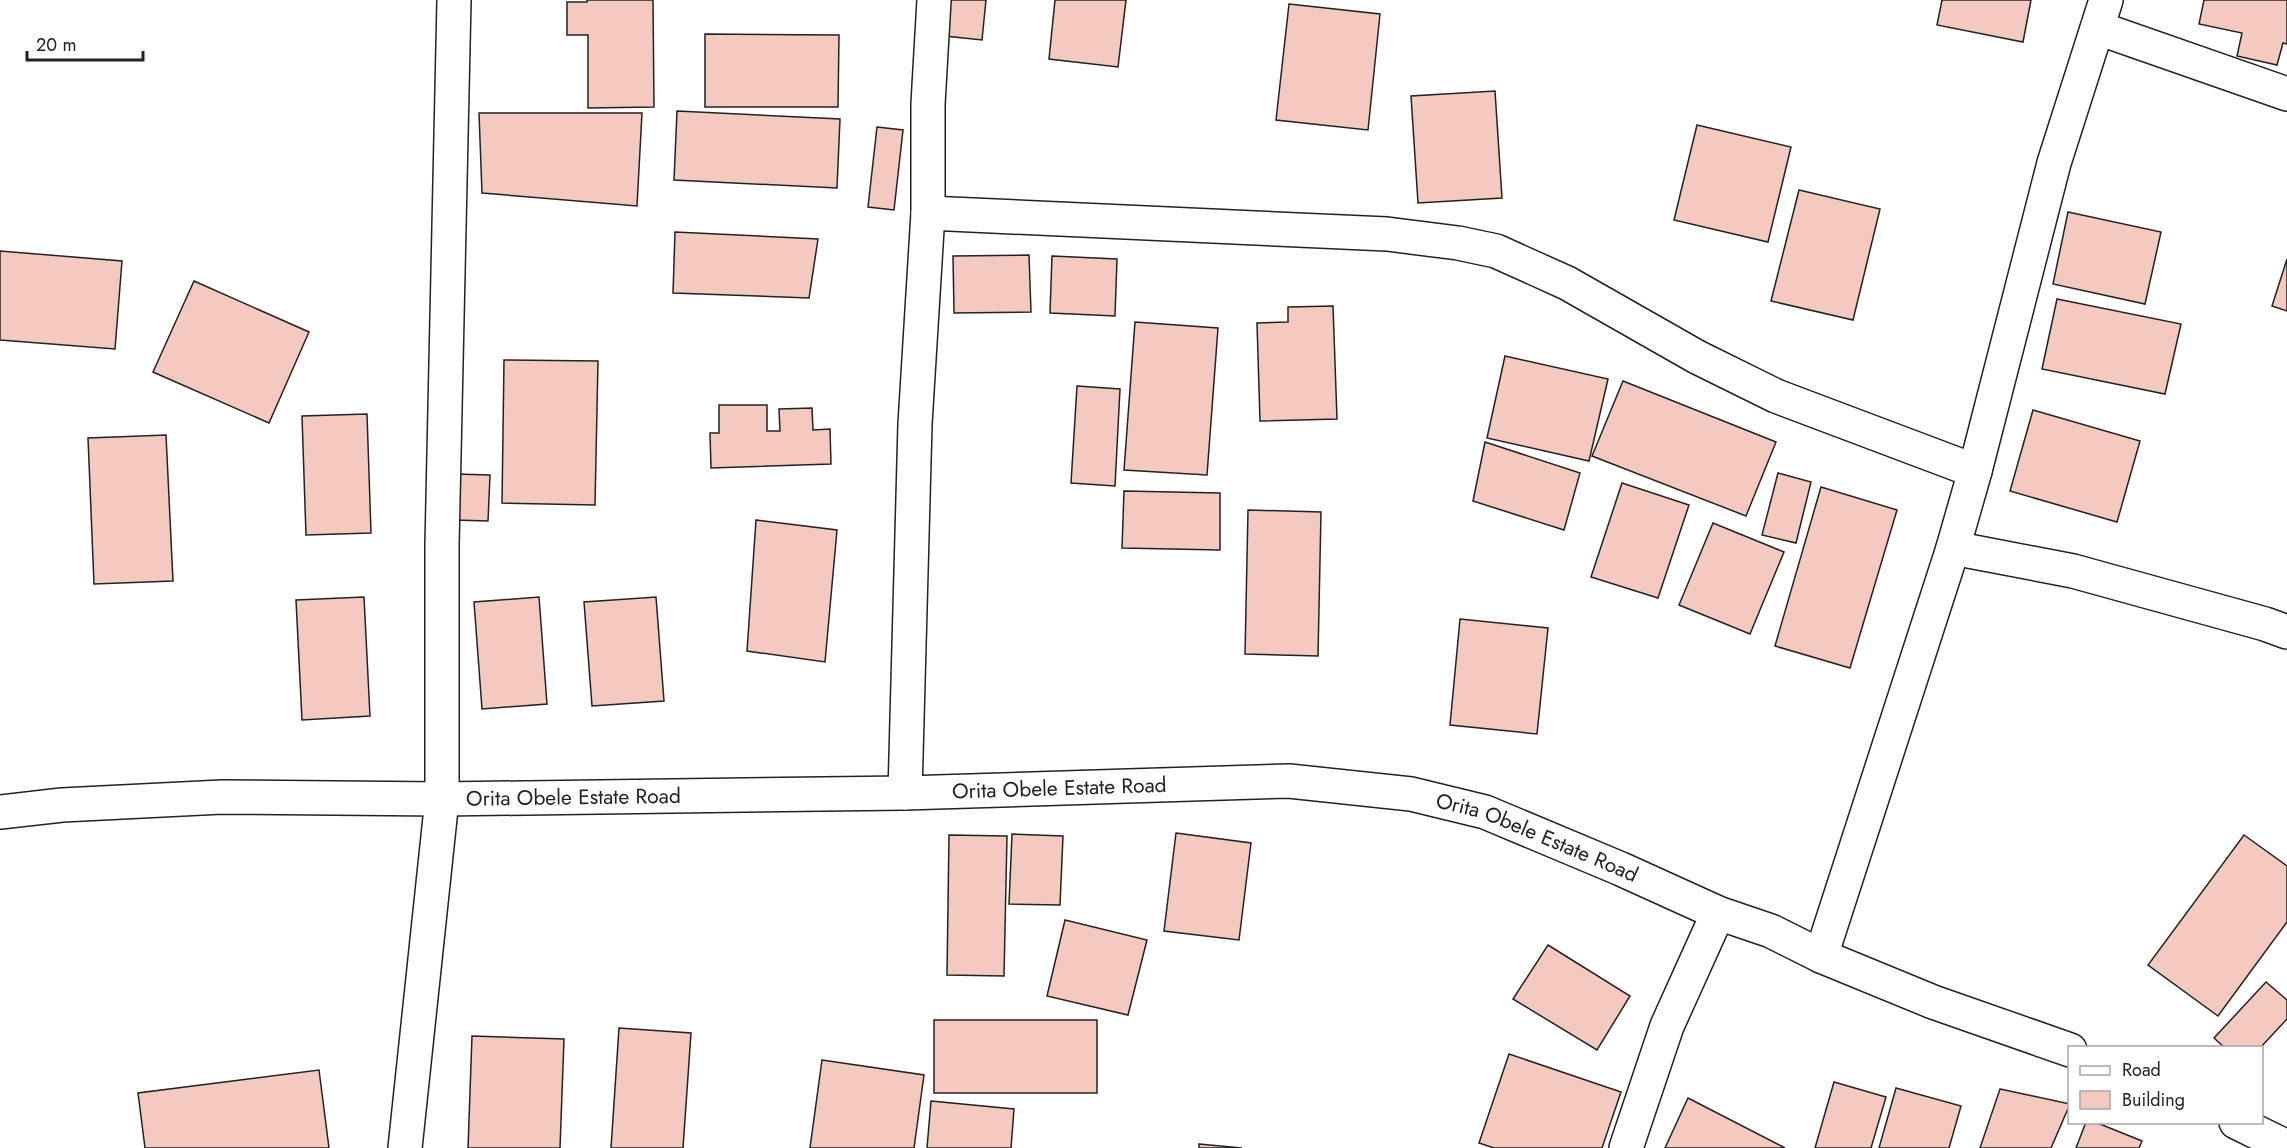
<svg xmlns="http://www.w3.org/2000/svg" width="2287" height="1148" viewBox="0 0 2287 1148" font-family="Jost,sans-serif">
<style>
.building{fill:#f3c9c0;stroke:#222;stroke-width:1.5}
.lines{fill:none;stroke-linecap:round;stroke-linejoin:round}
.minor-casing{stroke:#222;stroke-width:36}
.minor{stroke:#fff;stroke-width:33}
.labels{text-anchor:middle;stroke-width:4.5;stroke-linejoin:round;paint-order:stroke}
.street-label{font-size:21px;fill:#222;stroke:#fff}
</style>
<rect width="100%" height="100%" fill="#fff"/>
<!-- building -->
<g class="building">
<polygon points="587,0 653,0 654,107 588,108 588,35 567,35 567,2 587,2"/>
<polygon points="949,0 986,0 982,40 945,36"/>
<polygon points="1055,0 1126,0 1118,67 1049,59"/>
<polygon points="1942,0 2031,0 2023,42 1937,25"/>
<polygon points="2204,0 2287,0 2287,44 2283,43 2277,65 2237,56 2242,33 2199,24"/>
<polygon points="1289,4 1380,14 1368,130 1276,120"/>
<polygon points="705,34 839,35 838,107 705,107"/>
<polygon points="1495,91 1502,198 1418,203 1411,96"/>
<polygon points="677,111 840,119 837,188 674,180"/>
<polygon points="479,113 642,113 637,206 482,193"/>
<polygon points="1697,125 1791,147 1768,242 1674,220"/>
<polygon points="877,127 903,130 894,210 868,207"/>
<polygon points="1799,190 1880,209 1853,320 1771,301"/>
<polygon points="2068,212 2161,232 2145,304 2053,284"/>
<polygon points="675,232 818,239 809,298 673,293"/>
<polygon points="0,251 122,261 115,349 0,340"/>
<polygon points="1029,255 1031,312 954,313 953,256"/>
<polygon points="1052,256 1117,259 1115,316 1050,313"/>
<polygon points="2287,259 2287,311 2272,306"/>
<polygon points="194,281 309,332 269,423 153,372"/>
<polygon points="2057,299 2181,324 2165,394 2042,369"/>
<polygon points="1333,306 1337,419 1260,421 1257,323 1288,322 1288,307"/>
<polygon points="1135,322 1218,328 1207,475 1124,470"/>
<polygon points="1505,356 1608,379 1589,461 1487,438"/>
<polygon points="504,360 598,361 595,505 502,503"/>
<polygon points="1623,381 1776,442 1746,516 1592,456"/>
<polygon points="1077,386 1120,389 1115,486 1071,483"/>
<polygon points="719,405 767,405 767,431 780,431 779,409 812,408 813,430 830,429 831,464 711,468 710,433 719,433"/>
<polygon points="2033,410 2140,441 2117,522 2010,491"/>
<polygon points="367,414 371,533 306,535 302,416"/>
<polygon points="166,435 173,581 94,584 88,438"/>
<polygon points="1485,442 1580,473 1564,530 1473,501"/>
<polygon points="1778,473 1811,482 1796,543 1762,535"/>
<polygon points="455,474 490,475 488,521 454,520"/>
<polygon points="1622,483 1689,505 1658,598 1591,577"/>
<polygon points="1821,487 1897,510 1850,668 1775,646"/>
<polygon points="1124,491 1220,493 1220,550 1122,548"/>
<polygon points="1248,510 1321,512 1318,656 1245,654"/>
<polygon points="756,520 837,530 825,662 747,651"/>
<polygon points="1713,523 1784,552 1750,634 1679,605"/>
<polygon points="364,597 370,716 302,720 296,600"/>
<polygon points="539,597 547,704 482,709 474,602"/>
<polygon points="656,597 664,701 592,706 584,602"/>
<polygon points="1460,619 1548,628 1537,734 1450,725"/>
<polygon points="1176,833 1251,843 1239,940 1164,931"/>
<polygon points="1012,834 1063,836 1060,905 1009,904"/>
<polygon points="949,835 1007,836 1004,976 947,975"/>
<polygon points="2244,835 2287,866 2287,922 2218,1016 2148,965"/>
<polygon points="1065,920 1147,940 1128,1015 1047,996"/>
<polygon points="1548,945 1630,996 1597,1050 1513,999"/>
<polygon points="2266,982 2287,1000 2287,1019 2260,1048 2225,1048 2214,1038"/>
<rect x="934" y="1020" width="163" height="73"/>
<polygon points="619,1028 691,1033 683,1148 611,1148"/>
<polygon points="472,1036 564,1039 560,1148 468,1148"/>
<polygon points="1509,1054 1621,1092 1602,1148 1494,1148 1479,1143"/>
<polygon points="822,1060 924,1075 914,1148 810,1148"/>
<polygon points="319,1070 329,1148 145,1148 138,1093"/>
<polygon points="1834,1082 1886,1097 1871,1148 1815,1148"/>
<polygon points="1896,1088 1961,1106 1949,1148 1879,1148"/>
<polygon points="2000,1089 2070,1104 2051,1148 1980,1148"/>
<polygon points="1688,1098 1785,1148 1665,1148"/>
<polygon points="931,1101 1014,1109 1011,1148 927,1148"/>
<polygon points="2086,1122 2095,1122 2142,1141 2139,1148 2076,1148"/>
<polygon points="1199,1144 1242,1148 1199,1148"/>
</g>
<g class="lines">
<!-- minor casing -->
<g class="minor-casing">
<g id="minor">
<polyline points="2098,28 2287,94"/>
<polyline points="928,213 1387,234 1458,243 1496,251 1567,283 1697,357 1776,396 1975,471"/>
<polyline points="1953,548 2073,571 2265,624 2287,632"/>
<polyline points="905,793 915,424 928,213 928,104 934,0"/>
<path id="s1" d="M0,812L62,805L222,797L442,799L905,793L1289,781L1411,794L1485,812L1621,869L1718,913L1771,931L1821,956L1933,1002L2070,1050"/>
<polyline points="1821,956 1953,548 1975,471 2054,163 2106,0"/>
<polyline points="2236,1122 2287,1147"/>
<polyline points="405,1148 442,799 442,545 454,0"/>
<polyline points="1626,1148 1667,1026 1718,913"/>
</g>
</g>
<!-- minor -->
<use href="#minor" class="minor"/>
</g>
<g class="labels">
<!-- street labels -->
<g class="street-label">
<text dy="7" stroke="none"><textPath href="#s1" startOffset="1060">Orita Obele Estate Road</textPath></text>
<text dy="7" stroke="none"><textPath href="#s1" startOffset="574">Orita Obele Estate Road</textPath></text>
<text dy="7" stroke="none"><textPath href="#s1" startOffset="1546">Orita Obele Estate Road</textPath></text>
</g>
</g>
<!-- legend -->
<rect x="2068" y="1046" width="195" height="78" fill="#ffffff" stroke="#a7a7a7" stroke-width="1.5"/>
<rect x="2080" y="1066" width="30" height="9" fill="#ffffff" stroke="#a7a7a7" stroke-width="1.5"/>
<text x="2122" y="1076" font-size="18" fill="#222222">Road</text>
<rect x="2080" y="1091" width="30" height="18" fill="#f3c9c0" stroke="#a7a7a7" stroke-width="1.5"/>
<text x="2122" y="1106" font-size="18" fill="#222222">Building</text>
<!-- scale -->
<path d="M27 51v9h116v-9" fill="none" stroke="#222222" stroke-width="3"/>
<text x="36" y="51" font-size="18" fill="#222222" stroke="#ffffff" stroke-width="4.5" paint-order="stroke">20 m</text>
</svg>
